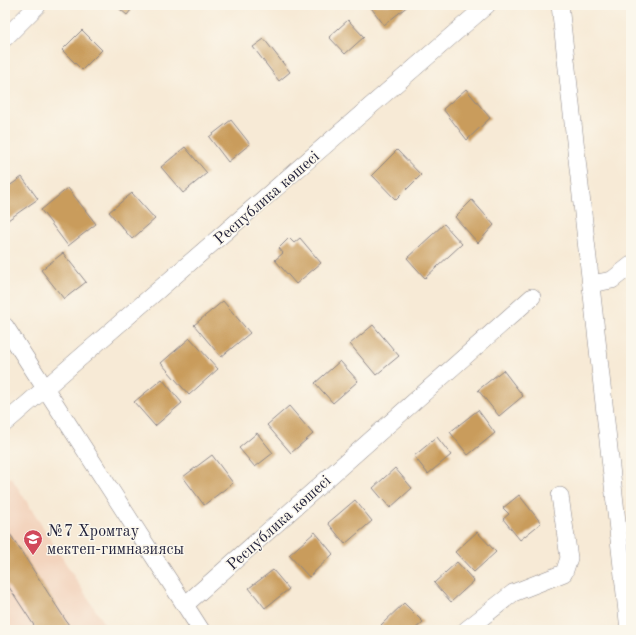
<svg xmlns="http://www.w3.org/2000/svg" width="636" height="635" viewBox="0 0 636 635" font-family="'Old Standard TT',serif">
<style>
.built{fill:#f3d4be}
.building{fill:#c99c5c}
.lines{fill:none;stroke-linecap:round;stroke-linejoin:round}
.minor-casing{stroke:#8c8688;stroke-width:18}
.minor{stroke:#fff;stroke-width:17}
.labels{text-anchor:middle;stroke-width:3;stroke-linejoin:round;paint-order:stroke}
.street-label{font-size:16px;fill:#22223b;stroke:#fbf7ec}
.poi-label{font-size:16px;fill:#22223b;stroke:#fbf7ec;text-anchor:start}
</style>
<rect width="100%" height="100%" fill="#fbf7ec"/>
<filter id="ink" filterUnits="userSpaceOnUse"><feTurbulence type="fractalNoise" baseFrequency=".025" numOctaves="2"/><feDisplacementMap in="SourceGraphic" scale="8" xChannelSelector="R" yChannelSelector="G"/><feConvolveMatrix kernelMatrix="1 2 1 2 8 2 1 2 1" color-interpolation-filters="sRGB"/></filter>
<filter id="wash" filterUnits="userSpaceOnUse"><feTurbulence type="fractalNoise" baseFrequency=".012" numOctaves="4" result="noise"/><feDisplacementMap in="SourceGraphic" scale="16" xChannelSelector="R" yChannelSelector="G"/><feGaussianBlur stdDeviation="0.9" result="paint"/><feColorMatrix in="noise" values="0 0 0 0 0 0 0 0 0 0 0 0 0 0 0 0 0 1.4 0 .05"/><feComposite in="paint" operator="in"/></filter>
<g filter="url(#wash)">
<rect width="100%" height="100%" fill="#f7ead6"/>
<!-- built -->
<polygon class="built" points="11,477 108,630 5,630 5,481"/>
<g id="blocks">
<!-- building -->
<g class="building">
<polygon points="115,5 135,5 127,15"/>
<polygon points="369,5 409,5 384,25"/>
<polygon points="348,20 364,37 345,54 329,37"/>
<polygon points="82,30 102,50 82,70 62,50"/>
<polygon points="264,39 290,72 279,81 253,47"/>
<polygon points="466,89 490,118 467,140 443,109"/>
<polygon points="231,120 250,144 228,162 209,137"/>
<polygon points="185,147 207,173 183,193 161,167"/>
<polygon points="397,150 421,175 396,200 372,175"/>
<polygon points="22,177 38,199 5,222 5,189"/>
<polygon points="68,188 96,224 68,246 41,210"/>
<polygon points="132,193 155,219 132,239 109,212"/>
<polygon points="472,200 494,225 478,243 455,217"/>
<polygon points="444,224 462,244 425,278 407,258"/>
<polygon points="289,238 294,243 300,238 321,263 296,284 275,260 283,253 279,248"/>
<polygon points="63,253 86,282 64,299 41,270"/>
<polygon points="223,301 250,333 221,357 194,325"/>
<polygon points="373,325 399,356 376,375 350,344"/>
<polygon points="190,338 218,369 189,395 161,363"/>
<polygon points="340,361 358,381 333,403 315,383"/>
<polygon points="503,370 523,396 499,416 478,390"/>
<polygon points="162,379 182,403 155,426 134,402"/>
<polygon points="289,406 313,434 291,453 267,425"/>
<polygon points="478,410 495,433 468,455 450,432"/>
<polygon points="257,433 273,453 255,467 239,448"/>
<polygon points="437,437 451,455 428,474 414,456"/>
<polygon points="212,455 233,483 204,505 183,477"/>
<polygon points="395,468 412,488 390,508 373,488"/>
<polygon points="519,495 541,523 520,540 503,519 509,514 503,508"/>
<polygon points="355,500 372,521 345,544 328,523"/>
<polygon points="315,532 333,554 309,577 289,555"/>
<polygon points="477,532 496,552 474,572 455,552"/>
<polygon points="10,534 72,630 37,630 5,581 5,537"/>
<polygon points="457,562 474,581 451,602 434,583"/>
<polygon points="273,570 289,589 265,608 249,588"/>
<polygon points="404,603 423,622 414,630 386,630 381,625"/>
</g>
</g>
</g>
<g filter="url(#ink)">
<use href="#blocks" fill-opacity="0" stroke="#8c8688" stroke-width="1"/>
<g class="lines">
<!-- minor casing -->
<g class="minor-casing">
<g id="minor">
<polyline points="560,5 629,630"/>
<polyline points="5,38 38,5"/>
<polyline points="591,284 612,280 631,265"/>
<polyline points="5,326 201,630"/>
<polyline points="5,423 487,5"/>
<polyline points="185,605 532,297"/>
<polyline points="466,630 513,593 564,573 569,558 560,496"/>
</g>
</g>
<!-- minor -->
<use href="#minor" class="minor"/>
</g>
</g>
<!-- icons -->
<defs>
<g id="school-pin" transform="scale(1)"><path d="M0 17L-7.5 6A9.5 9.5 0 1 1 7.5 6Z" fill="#d1495b" stroke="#fbf7ec"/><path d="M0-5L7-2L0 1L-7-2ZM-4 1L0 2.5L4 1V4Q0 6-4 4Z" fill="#fff"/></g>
</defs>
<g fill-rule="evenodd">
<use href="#school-pin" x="33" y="539"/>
</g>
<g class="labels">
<!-- street labels -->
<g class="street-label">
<text transform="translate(266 197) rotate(-41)" y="6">Республика көшесі</text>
<text transform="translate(278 522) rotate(-42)" y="6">Республика көшесі</text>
</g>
<!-- poi labels -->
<g class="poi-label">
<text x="47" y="536">№7 Хромтау<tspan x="47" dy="18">мектеп-гимназиясы</tspan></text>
</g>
</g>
<!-- margin -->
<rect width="636" height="635" fill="none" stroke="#fbf7ec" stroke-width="20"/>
</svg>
